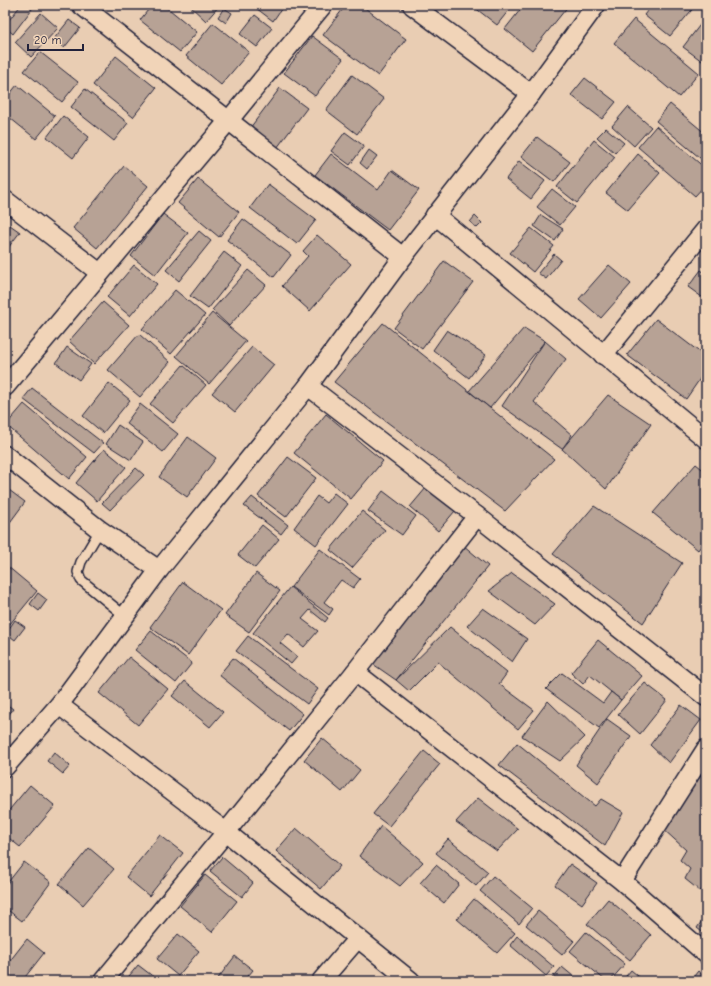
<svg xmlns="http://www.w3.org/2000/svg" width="711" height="986" viewBox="0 0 711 986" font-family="'Comic Neue',sans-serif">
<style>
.building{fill:#b7a295;stroke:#22223b}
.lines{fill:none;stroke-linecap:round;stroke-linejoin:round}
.service-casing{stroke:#22223b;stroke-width:12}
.minor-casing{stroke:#22223b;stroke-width:21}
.service{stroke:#f1d4b8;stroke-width:9}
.minor{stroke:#f1d4b8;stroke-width:18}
</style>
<rect width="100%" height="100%" fill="#e9cdb3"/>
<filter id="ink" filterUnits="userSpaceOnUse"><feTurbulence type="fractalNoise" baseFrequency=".025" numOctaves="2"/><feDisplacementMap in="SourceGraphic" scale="8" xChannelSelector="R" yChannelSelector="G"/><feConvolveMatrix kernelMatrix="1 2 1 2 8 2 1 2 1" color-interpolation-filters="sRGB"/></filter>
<g filter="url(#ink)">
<!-- building -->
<g class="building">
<polygon points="21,5 35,5 13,34 5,27 5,25"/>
<polygon points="152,5 164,5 197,32 180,52 140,20"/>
<polygon points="189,5 220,5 206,21"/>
<polygon points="252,5 284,5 273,21"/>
<polygon points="346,5 361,5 406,39 378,76 323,35"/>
<polygon points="476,5 513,5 497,25 474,7"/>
<polygon points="524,5 569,5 532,51 505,29"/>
<polygon points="652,5 696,5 670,36 644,15"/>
<polygon points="224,8 232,13 226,23 218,17"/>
<polygon points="41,13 58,28 31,57 15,42"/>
<polygon points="255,15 272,28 257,47 240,34"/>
<polygon points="706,17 706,64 683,47"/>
<polygon points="634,19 699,73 679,97 614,43"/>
<polygon points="69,20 80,28 64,48 53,40"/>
<polygon points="213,23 249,52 221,85 186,56"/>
<polygon points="312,36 343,59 315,96 284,73"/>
<polygon points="40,52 78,82 62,102 24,71"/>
<polygon points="116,56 156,88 133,117 93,85"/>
<polygon points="352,75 384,99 357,134 326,110"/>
<polygon points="585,78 616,102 602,119 571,95"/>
<polygon points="17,85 55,116 36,139 5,114 5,100"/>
<polygon points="280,88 307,108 277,148 250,128"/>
<polygon points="85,89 128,123 114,141 71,107"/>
<polygon points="670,104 706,134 706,163 656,121"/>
<polygon points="628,107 651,127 634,146 612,126"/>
<polygon points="63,116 89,137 73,158 47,137"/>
<polygon points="656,126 706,169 706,184 695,196 638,147"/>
<polygon points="606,128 624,143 615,153 597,137"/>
<polygon points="345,132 364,146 350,165 331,151"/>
<polygon points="537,137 570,162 554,182 521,157"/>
<polygon points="594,140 615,157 577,203 557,187"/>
<polygon points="369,150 377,156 367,169 360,163"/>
<polygon points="331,154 378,190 392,170 419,190 388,230 315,175"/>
<polygon points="638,154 660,173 628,210 606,193"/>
<polygon points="519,161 545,181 531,199 506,179"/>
<polygon points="124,166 148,186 97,248 73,228"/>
<polygon points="198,179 239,212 219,237 178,203"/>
<polygon points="268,184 316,220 297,244 250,208"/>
<polygon points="552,189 575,207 560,225 537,207"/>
<polygon points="163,214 188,233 155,275 131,256"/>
<polygon points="541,215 563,229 555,241 534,226"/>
<polygon points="475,216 482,223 477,228 470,222"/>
<polygon points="243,219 291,255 274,277 227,240"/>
<polygon points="10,225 20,232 5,252 5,232"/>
<polygon points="531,228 554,246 533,272 510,253"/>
<polygon points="199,231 211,241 179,281 166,270"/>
<polygon points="317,235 351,264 310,311 282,286 308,256 303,251"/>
<polygon points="224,252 242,266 208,309 190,296"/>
<polygon points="554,254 561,260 546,279 538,273"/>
<polygon points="444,261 473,282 422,349 394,328"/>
<polygon points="134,265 157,284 130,316 107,297"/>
<polygon points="609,265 631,284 601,318 579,299"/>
<polygon points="248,270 266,285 229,326 212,310"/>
<polygon points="701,270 706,274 706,300 688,287"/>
<polygon points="175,290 205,315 171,354 142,329"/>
<polygon points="103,302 129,325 94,364 69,341"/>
<polygon points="212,313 246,341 209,384 176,356"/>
<polygon points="656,319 706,357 706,370 686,399 627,355"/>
<polygon points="383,323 554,459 505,511 334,382"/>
<polygon points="524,328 545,341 490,408 469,391"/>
<polygon points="447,330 486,355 469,378 433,350"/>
<polygon points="139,334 170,362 140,397 108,370"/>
<polygon points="545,341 566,359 534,402 572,435 562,449 502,406"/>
<polygon points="67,347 91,364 79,380 56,363"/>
<polygon points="252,347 274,365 235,412 212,393"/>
<polygon points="183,365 206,385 173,423 150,404"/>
<polygon points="109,383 130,400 103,433 83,416"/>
<polygon points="32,388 103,443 94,453 23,399"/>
<polygon points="608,395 651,424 606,489 562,449"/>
<polygon points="24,404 87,457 69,479 6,425"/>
<polygon points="140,404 178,434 163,452 126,423"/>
<polygon points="326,414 383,461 351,499 294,453"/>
<polygon points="118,425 143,442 131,460 106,444"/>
<polygon points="188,437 216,458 187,497 159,477"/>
<polygon points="104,449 126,467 97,501 76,483"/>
<polygon points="288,457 316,478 286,517 258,496"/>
<polygon points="696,464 706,472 706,539 698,550 653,513"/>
<polygon points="136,468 144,475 110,510 102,503"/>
<polygon points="5,487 25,502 5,529"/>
<polygon points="426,488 455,511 438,531 410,507"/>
<polygon points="383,491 416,516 402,535 368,511"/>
<polygon points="334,493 348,504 316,545 294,528 317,496 326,503"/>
<polygon points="252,497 288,525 281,534 244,506"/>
<polygon points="594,506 682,563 643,623 553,554"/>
<polygon points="362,511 385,530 352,568 330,550"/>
<polygon points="262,525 279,539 255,568 238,555"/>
<polygon points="463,545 488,566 396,680 370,662"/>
<polygon points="320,549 360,579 353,588 341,580 324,602 333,609 329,615 291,587"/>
<polygon points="7,566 37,591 5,630 5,569"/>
<polygon points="256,573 280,591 249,632 225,615"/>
<polygon points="512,573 555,604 535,625 489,591"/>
<polygon points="183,582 221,610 188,655 150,627"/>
<polygon points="290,587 328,618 325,622 310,610 302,619 318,631 304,647 288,634 280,643 297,657 291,664 253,633"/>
<polygon points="38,593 47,600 39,611 30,604"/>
<polygon points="483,608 527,639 512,662 467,626"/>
<polygon points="15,620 25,627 15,640 6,633"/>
<polygon points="450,627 507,673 499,684 534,710 518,729 438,662 409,691 396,680"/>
<polygon points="151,631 192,663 176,683 135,650"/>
<polygon points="248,636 318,689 307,704 236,651"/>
<polygon points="598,640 642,676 621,700 590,675 583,684 571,673"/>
<polygon points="129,657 168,689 138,725 99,693"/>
<polygon points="233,658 303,714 289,731 219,675"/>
<polygon points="562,673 603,703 611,692 621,700 599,728 546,689"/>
<polygon points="185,681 223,712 210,727 172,696"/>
<polygon points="645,683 667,700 640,734 618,714"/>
<polygon points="548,701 585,737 560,761 522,736"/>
<polygon points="5,703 13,709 5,720"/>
<polygon points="681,705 701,720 669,763 650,745"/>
<polygon points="607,719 631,736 598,783 576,765"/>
<polygon points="322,738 360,770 342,792 304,760"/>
<polygon points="517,743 595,806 601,799 623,812 605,846 499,765"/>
<polygon points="424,751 440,764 389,826 373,814"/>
<polygon points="54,752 70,766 63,774 47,761"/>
<polygon points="706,769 706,885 700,891 685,879 690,869 680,860 686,850 662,828"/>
<polygon points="30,785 55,806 20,847 5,835 5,815"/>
<polygon points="478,798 518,829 497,851 456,822"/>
<polygon points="381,826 423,862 400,886 359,856"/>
<polygon points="296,828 340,866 321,889 276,851"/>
<polygon points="160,835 183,853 149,896 126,877"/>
<polygon points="448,839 488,872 476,886 436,853"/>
<polygon points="89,848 114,869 83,905 59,884"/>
<polygon points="222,857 253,883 242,897 210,871"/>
<polygon points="24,862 51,882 22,921 5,908 5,886"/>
<polygon points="570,864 597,883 582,904 555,885"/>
<polygon points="436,865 459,884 444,903 420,883"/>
<polygon points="205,875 237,901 212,932 180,906"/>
<polygon points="493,876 532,908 519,924 480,891"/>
<polygon points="474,899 515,933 497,953 457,919"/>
<polygon points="608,899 651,935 630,960 587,924"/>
<polygon points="538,911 574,941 562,955 526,925"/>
<polygon points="706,915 706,935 697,928"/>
<polygon points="586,932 625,964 610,981 606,981 570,951"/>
<polygon points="178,934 199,951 178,976 157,959"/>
<polygon points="517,936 554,967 546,976 510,945"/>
<polygon points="27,939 44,953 22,981 5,981 5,967"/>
<polygon points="235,956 253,970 244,981 216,981"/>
<polygon points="138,965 159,981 125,981"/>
<polygon points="562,967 579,981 550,981"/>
<polygon points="631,970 644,981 622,981"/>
<polygon points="698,971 706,978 706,981 690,981"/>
</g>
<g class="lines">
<!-- service casing -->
<g class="service-casing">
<polyline id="service" points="100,530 81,562 78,572 81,580 125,616"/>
</g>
<!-- minor casing -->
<g class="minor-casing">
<g id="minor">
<polyline points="81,5 403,257"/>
<polyline points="412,5 531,94"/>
<polyline points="5,200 100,273"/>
<polyline points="435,215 706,439"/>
<polyline points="603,355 706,229"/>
<polyline points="308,386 477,516 706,697"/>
<polyline points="5,387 229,120 323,5"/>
<polyline points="5,455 100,530 159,570"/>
<polyline points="355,672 622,881 706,954"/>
<polyline points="59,705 226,832 411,981"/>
<polyline points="5,767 59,705 159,570 308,386 403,257 531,94 596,5"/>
<polyline points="622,881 706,749"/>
<polyline points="103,981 226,832 355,672 477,516"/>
<polyline points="321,981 358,938"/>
</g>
</g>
<!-- service -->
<use href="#service" class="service"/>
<!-- minor -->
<use href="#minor" class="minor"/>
</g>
</g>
<!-- margin -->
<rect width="711" height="986" fill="none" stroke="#f1d4b8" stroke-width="20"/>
<rect x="10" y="10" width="691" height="966" fill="none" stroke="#22223b" stroke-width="1.5" filter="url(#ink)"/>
<!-- scale -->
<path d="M28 44v6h55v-6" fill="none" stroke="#22223b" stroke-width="2"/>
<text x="34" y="44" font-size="12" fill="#22223b" stroke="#f1d4b8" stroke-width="3" paint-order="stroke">20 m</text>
</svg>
